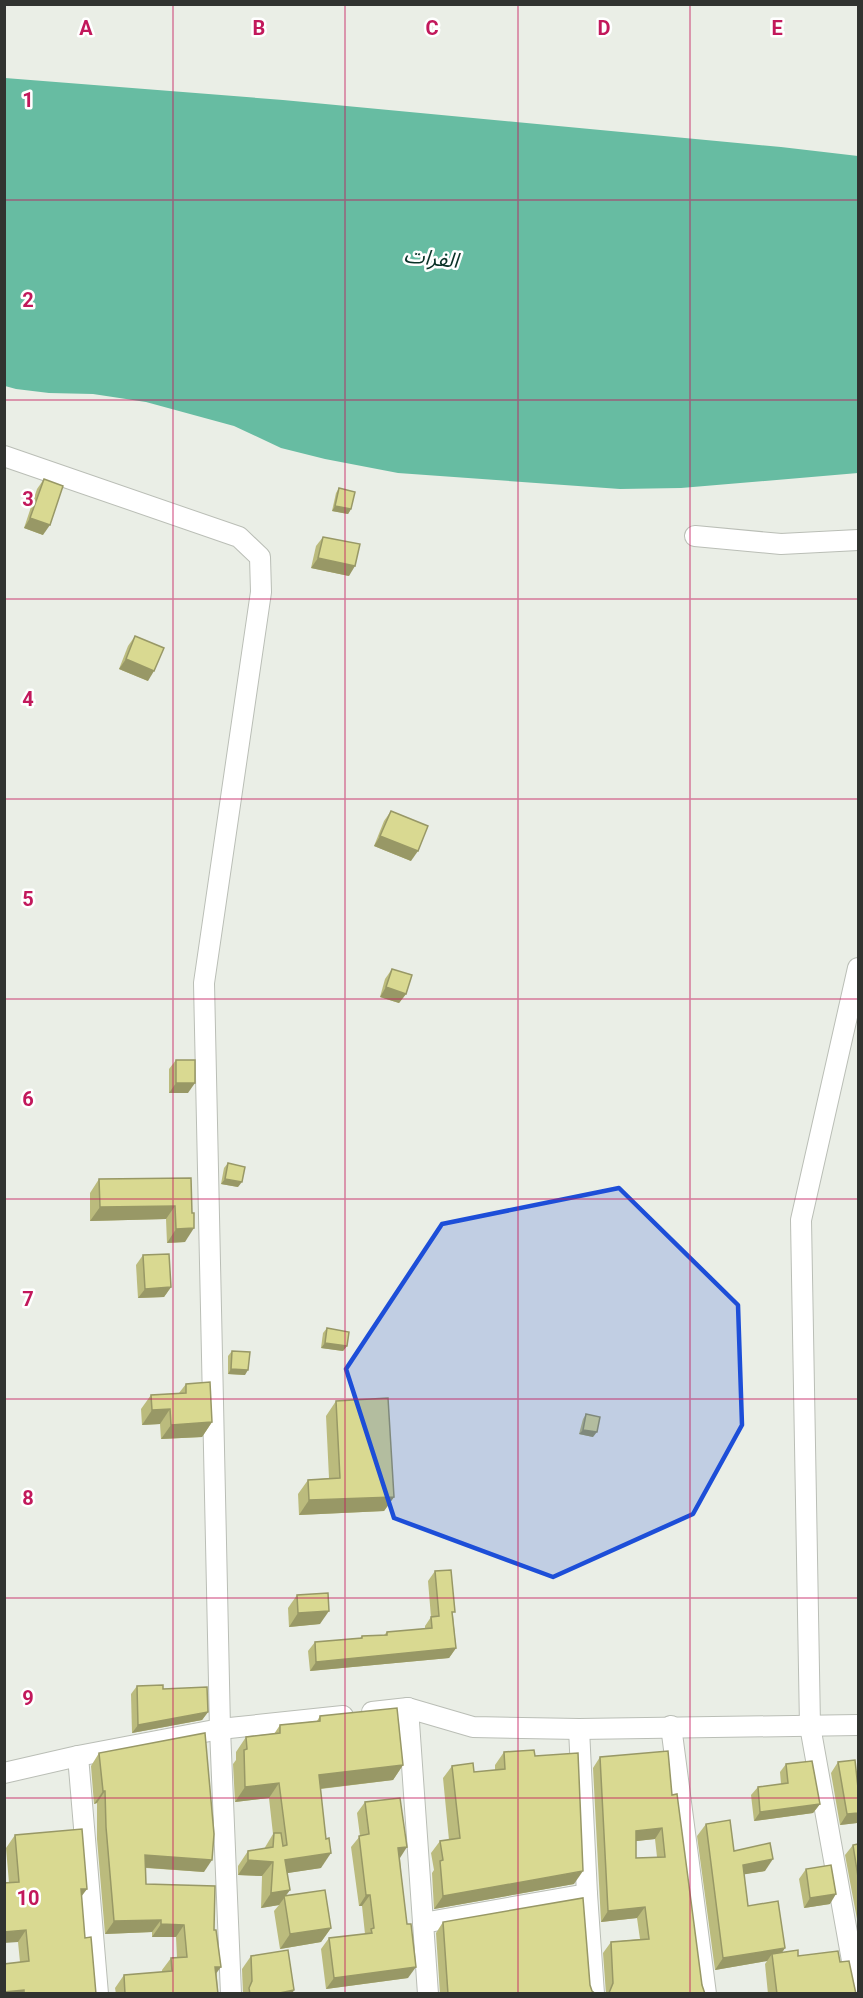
<svg xmlns="http://www.w3.org/2000/svg" width="863" height="1998" viewBox="0 0 863 1998" font-family="Roboto,'Noto Sans Arabic',sans-serif">
<style>
.water{fill:#67bca2}
.lines{fill:none;stroke-linecap:round;stroke-linejoin:round}
.minor-casing{stroke:#babeb6;stroke-width:22}
.minor{stroke:#fff;stroke-width:20}
.wall{fill:#bbbb7d;fill-rule:evenodd}
.shaded-wall{fill:#989866}
.building{fill:#d9d991;stroke:#989866;stroke-width:1.5;fill-rule:evenodd}
.marked{fill:#1d4ed8;fill-opacity:0.2;stroke:#1d4ed8;stroke-width:4.5;stroke-linejoin:round}
.grid{fill:none;stroke:#c2185b;stroke-width:1.5;stroke-opacity:0.55}
.labels{text-anchor:middle;stroke-width:5;stroke-linejoin:round;paint-order:stroke}
.water-label{font-size:21px;font-style:italic;fill:#093227;stroke:#fff}
.grid-label{font-size:20px;text-anchor:middle;font-weight:bold;fill:#c2185b;stroke:#fff;stroke-width:5;stroke-linejoin:round;paint-order:stroke}
</style>
<rect width="100%" height="100%" fill="#eaeee6"/>
<!-- water -->
<polygon class="water" points="5,78 283,100 781,147 858,156 858,473 681,488 620,489 398,473 325,459 281,448 234,426 146,402 93,394 49,393 16,389 5,386"/>
<g class="lines">
<!-- minor casing -->
<g class="minor-casing">
<g id="minor">
<polyline points="4,456 239,537 260,557 261,592 204,983 220,1729 231,1994"/>
<polyline points="695,536 781,544 858,540"/>
<polyline points="408,1708 428,1994"/>
<polyline points="372,1712 408,1708 473,1727 579,1729 858,1725"/>
<polyline points="671,1726 706,1994"/>
<polyline points="579,1729 587,1894 594,1994"/>
<polyline points="78,1756 98,1994"/>
<polyline points="4,1773 78,1756 220,1729 343,1716"/>
<polyline points="423,1923 587,1894"/>
<polyline points="858,1994 810,1726 801,1220 858,968"/>
</g>
</g>
<!-- minor -->
<use href="#minor" class="minor"/>
</g>
<!-- wall -->
<g class="wall">
<polygon points="44,479 43,535 24,528 37,489"/>
<polygon points="339,488 351,509 348,514 332,511 336,493"/>
<polygon points="323,537 349,576 311,568 316,546"/>
<polygon points="135,636 148,681 119,669 128,646"/>
<polygon points="391,811 411,861 374,846 384,821"/>
<polygon points="392,969 406,994 399,1003 380,997 385,979"/>
<polygon points="176,1060 188,1093 169,1093 169,1069"/>
<polygon points="228,1163 238,1187 221,1184 224,1168"/>
<polygon points="191,1178 192,1213 185,1242 167,1243 166,1219 90,1221 90,1193 99,1179"/>
<polygon points="143,1255 171,1287 164,1297 138,1298 136,1265"/>
<polygon points="327,1328 347,1346 343,1351 321,1348 323,1333"/>
<polygon points="232,1351 245,1375 228,1374 228,1356"/>
<polygon points="186,1384 212,1422 202,1437 161,1439 160,1424 142,1425 141,1409 151,1395 179,1393"/>
<polygon points="336,1401 394,1497 384,1511 299,1515 298,1494 308,1480 329,1478 326,1416"/>
<polygon points="586,1414 593,1437 579,1434 583,1419"/>
<polygon points="435,1571 453,1615 456,1648 449,1658 310,1671 308,1651 315,1642 360,1638 362,1636 384,1635 387,1632 425,1629 425,1626 431,1617 428,1581"/>
<polygon points="297,1595 320,1624 289,1627 288,1608"/>
<polygon points="137,1686 208,1712 202,1720 132,1733 131,1694"/>
<polygon points="320,1716 403,1765 393,1780 321,1789 321,1868 287,1873 290,1890 285,1896 331,1928 321,1942 280,1949 274,1911 279,1905 261,1908 262,1876 238,1875 238,1866 248,1851 264,1849 273,1834 269,1798 235,1802 233,1764 236,1760 236,1752 246,1737 274,1734 280,1725 317,1721"/>
<polygon points="504,1752 535,1756 574,1884 434,1909 432,1873 434,1870 431,1853 440,1841 449,1840 443,1778 452,1766 474,1772 495,1770 495,1765"/>
<polygon points="99,1753 204,1872 146,1868 146,1884 214,1930 218,1994 116,1994 115,1988 124,1975 162,1972 162,1970 171,1958 177,1958 176,1937 152,1937 152,1932 105,1934 97,1839 97,1803 94,1804 91,1766"/>
<path d="M600,1757L672,1795L702,1985L705,1994H606L603,1953L611,1942L640,1939L637,1918L601,1922L593,1768ZM655,1839L657,1857L636,1858V1841Z"/>
<polygon points="838,1762 858,1788 858,1830 857,1823 840,1825 831,1773"/>
<polygon points="786,1764 820,1804 813,1813 754,1821 751,1795 758,1787 781,1784 780,1772"/>
<polygon points="365,1802 400,1858 408,1978 326,1989 321,1949 329,1938 365,1934 362,1906 359,1906 351,1847 360,1836 357,1813"/>
<polygon points="706,1824 734,1851 765,1871 744,1874 748,1906 785,1948 782,1952 798,1956 840,1962 856,1994 768,1994 765,1964 767,1961 715,1970 697,1836"/>
<polygon points="15,1835 87,1889 81,1896 85,1938 96,1994 4,1994 20,1962 18,1942 9,1883 6,1848"/>
<polygon points="858,1844 858,1918 857,1919 845,1855 853,1845"/>
<polygon points="806,1869 830,1904 804,1908 799,1879"/>
<polygon points="443,1922 590,1985 592,1991 596,1994 440,1994 436,1933"/>
<polygon points="251,1956 292,1994 243,1994 242,1969"/>
</g>
<!-- shaded-wall -->
<g class="shaded-wall">
<polygon points="335,506 351,509 348,514 332,511"/>
<polygon points="30,518 50,525 43,535 24,528"/>
<polygon points="318,558 355,566 349,576 311,568"/>
<polygon points="126,659 154,671 148,681 119,669"/>
<polygon points="380,836 418,851 411,861 374,846"/>
<polygon points="386,987 406,994 399,1003 380,997"/>
<polygon points="176,1083 195,1083 188,1093 169,1093"/>
<polygon points="225,1179 242,1182 238,1187 221,1184"/>
<polygon points="175,1206 166,1219 90,1221 100,1207"/>
<polygon points="194,1228 185,1242 167,1243 176,1229"/>
<polygon points="171,1287 164,1297 138,1298 145,1289"/>
<polygon points="325,1343 347,1346 343,1351 321,1348"/>
<polygon points="231,1369 248,1370 245,1375 228,1374"/>
<polygon points="170,1409 160,1424 142,1425 152,1410"/>
<polygon points="212,1422 202,1437 161,1439 171,1425"/>
<polygon points="583,1430 597,1432 593,1437 579,1434"/>
<polygon points="394,1497 384,1511 299,1515 309,1500"/>
<polygon points="329,1611 320,1624 289,1627 298,1613"/>
<polygon points="456,1648 449,1658 310,1671 316,1662"/>
<polygon points="208,1712 202,1720 132,1733 138,1725"/>
<polygon points="403,1765 393,1780 309,1790 319,1775"/>
<polygon points="279,1783 269,1798 235,1802 245,1787"/>
<polygon points="103,1791 105,1791 97,1803 94,1804"/>
<polygon points="820,1804 813,1813 754,1821 760,1812"/>
<polygon points="858,1813 858,1821 857,1823 840,1825 847,1814"/>
<polygon points="662,1828 655,1839 628,1842 636,1831"/>
<polygon points="407,1847 400,1858 390,1859 398,1848"/>
<polygon points="331,1853 321,1868 275,1875 285,1860"/>
<polygon points="145,1855 212,1860 204,1872 137,1867"/>
<polygon points="773,1859 765,1871 734,1876 743,1865"/>
<polygon points="248,1860 273,1862 262,1876 238,1875"/>
<polygon points="583,1871 574,1884 434,1909 443,1896"/>
<polygon points="81,1889 87,1889 78,1901"/>
<polygon points="290,1890 279,1905 261,1908 271,1893"/>
<polygon points="836,1894 830,1904 804,1908 810,1898"/>
<polygon points="366,1895 370,1895 362,1906 359,1906"/>
<polygon points="645,1907 637,1918 601,1922 608,1911"/>
<polygon points="161,1920 152,1932 105,1934 114,1921"/>
<polygon points="161,1924 184,1925 176,1937 152,1937"/>
<polygon points="331,1928 321,1942 280,1949 290,1934"/>
<polygon points="26,1930 18,1942 4,1943 4,1932"/>
<polygon points="785,1948 777,1960 772,1954 767,1961 715,1970 723,1958"/>
<polygon points="215,1967 221,1967 212,1979"/>
<polygon points="416,1967 408,1978 326,1989 334,1978"/>
<polygon points="24,1990 22,1994 4,1994 4,1992"/>
<polygon points="294,1990 292,1994 278,1994 279,1993"/>
</g>
<!-- building -->
<g class="building">
<polygon points="44,479 63,486 50,525 30,518"/>
<polygon points="339,488 355,492 351,509 335,506"/>
<polygon points="323,537 360,544 355,566 318,558"/>
<polygon points="135,636 164,648 154,671 126,659"/>
<polygon points="391,811 428,826 418,851 380,836"/>
<polygon points="392,969 412,975 406,994 386,987"/>
<rect x="176" y="1060" width="19" height="23"/>
<polygon points="228,1163 245,1167 242,1182 225,1179"/>
<polygon points="191,1178 192,1213 194,1213 194,1228 176,1229 175,1206 100,1207 99,1179"/>
<polygon points="169,1254 171,1287 145,1289 143,1255"/>
<polygon points="327,1328 349,1332 347,1346 325,1343"/>
<polygon points="232,1351 250,1352 248,1370 231,1369"/>
<polygon points="210,1382 212,1422 171,1425 170,1409 152,1410 151,1395 186,1393 186,1384"/>
<polygon points="388,1398 394,1497 309,1500 308,1480 340,1478 336,1401"/>
<polygon points="586,1414 600,1417 597,1432 583,1430"/>
<polygon points="451,1570 455,1612 452,1612 456,1648 316,1662 315,1642 362,1638 362,1636 387,1635 387,1632 432,1628 431,1617 439,1616 435,1571"/>
<polygon points="328,1593 329,1611 298,1613 297,1595"/>
<polygon points="163,1685 163,1689 207,1687 208,1712 138,1725 137,1686"/>
<polygon points="397,1708 403,1765 319,1775 326,1839 329,1838 331,1853 285,1860 290,1890 271,1893 273,1862 248,1860 248,1851 273,1847 274,1833 281,1833 283,1846 287,1845 279,1783 245,1787 244,1750 247,1749 246,1737 280,1733 280,1725 320,1721 320,1716"/>
<polygon points="205,1733 214,1834 212,1860 145,1855 146,1884 215,1886 214,1930 216,1930 221,1967 215,1967 218,1994 125,1994 124,1975 172,1971 171,1958 187,1957 184,1925 161,1924 161,1920 114,1921 106,1827 105,1791 103,1791 99,1753"/>
<polygon points="534,1750 535,1756 578,1753 583,1871 443,1896 440,1861 443,1860 440,1841 460,1838 452,1766 473,1763 474,1772 505,1769 504,1752"/>
<path d="M668,1751L672,1795L677,1794L702,1985L705,1994H607L609,1993L613,1983L611,1942L649,1939L645,1907L608,1911L600,1757ZM662,1828L665,1857L636,1858V1831Z"/>
<polygon points="855,1760 858,1788 858,1813 847,1814 838,1762"/>
<polygon points="812,1761 820,1804 760,1812 758,1787 788,1783 786,1764"/>
<polygon points="400,1798 407,1847 398,1848 407,1924 411,1924 416,1967 334,1978 329,1938 372,1933 371,1929 374,1928 370,1895 366,1895 359,1836 369,1834 365,1802"/>
<polygon points="730,1820 734,1851 770,1843 773,1859 743,1865 748,1906 778,1901 785,1948 723,1958 706,1824"/>
<polygon points="82,1829 87,1889 81,1889 85,1938 91,1937 96,1994 24,1994 24,1990 4,1992 4,1964 29,1961 26,1930 4,1932 4,1883 19,1882 15,1835"/>
<polygon points="858,1844 858,1877 853,1845"/>
<polygon points="831,1865 836,1894 810,1898 806,1869"/>
<polygon points="325,1890 331,1928 290,1934 284,1896"/>
<polygon points="583,1898 590,1985 592,1991 596,1994 448,1994 443,1922"/>
<polygon points="288,1950 294,1990 279,1993 279,1994 250,1994 249,1988 252,1981 251,1956"/>
<polygon points="798,1950 798,1956 838,1951 840,1962 849,1961 856,1994 777,1994 772,1954"/>
</g>
<!-- marked area -->
<path class="marked" d="M619,1188L738,1305L742,1425L693,1514L553,1577L394,1518L346,1369L442,1224Z"/>
<!-- grid -->
<path class="grid" d="M173,4V1994M345,4V1994M518,4V1994M690,4V1994M4,200H858M4,400H858M4,599H858M4,799H858M4,999H858M4,1199H858M4,1399H858M4,1598H858M4,1798H858"/>
<g class="labels">
<!-- water labels -->
<g class="water-label">
<text transform="translate(431 258) rotate(6)" y="7">الفرات</text>
</g>
</g>
<g class="grid-label">
<text x="86" y="35">A</text>
<text x="259" y="35">B</text>
<text x="432" y="35">C</text>
<text x="604" y="35">D</text>
<text x="777" y="35">E</text>
<text x="28" y="107">1</text>
<text x="28" y="307">2</text>
<text x="28" y="506">3</text>
<text x="28" y="706">4</text>
<text x="28" y="906">5</text>
<text x="28" y="1106">6</text>
<text x="28" y="1306">7</text>
<text x="28" y="1505">8</text>
<text x="28" y="1705">9</text>
<text x="28" y="1905">10</text>
</g>
<!-- border -->
<rect width="863" height="1998" fill="none" stroke="#313330" stroke-width="12"/>
</svg>
